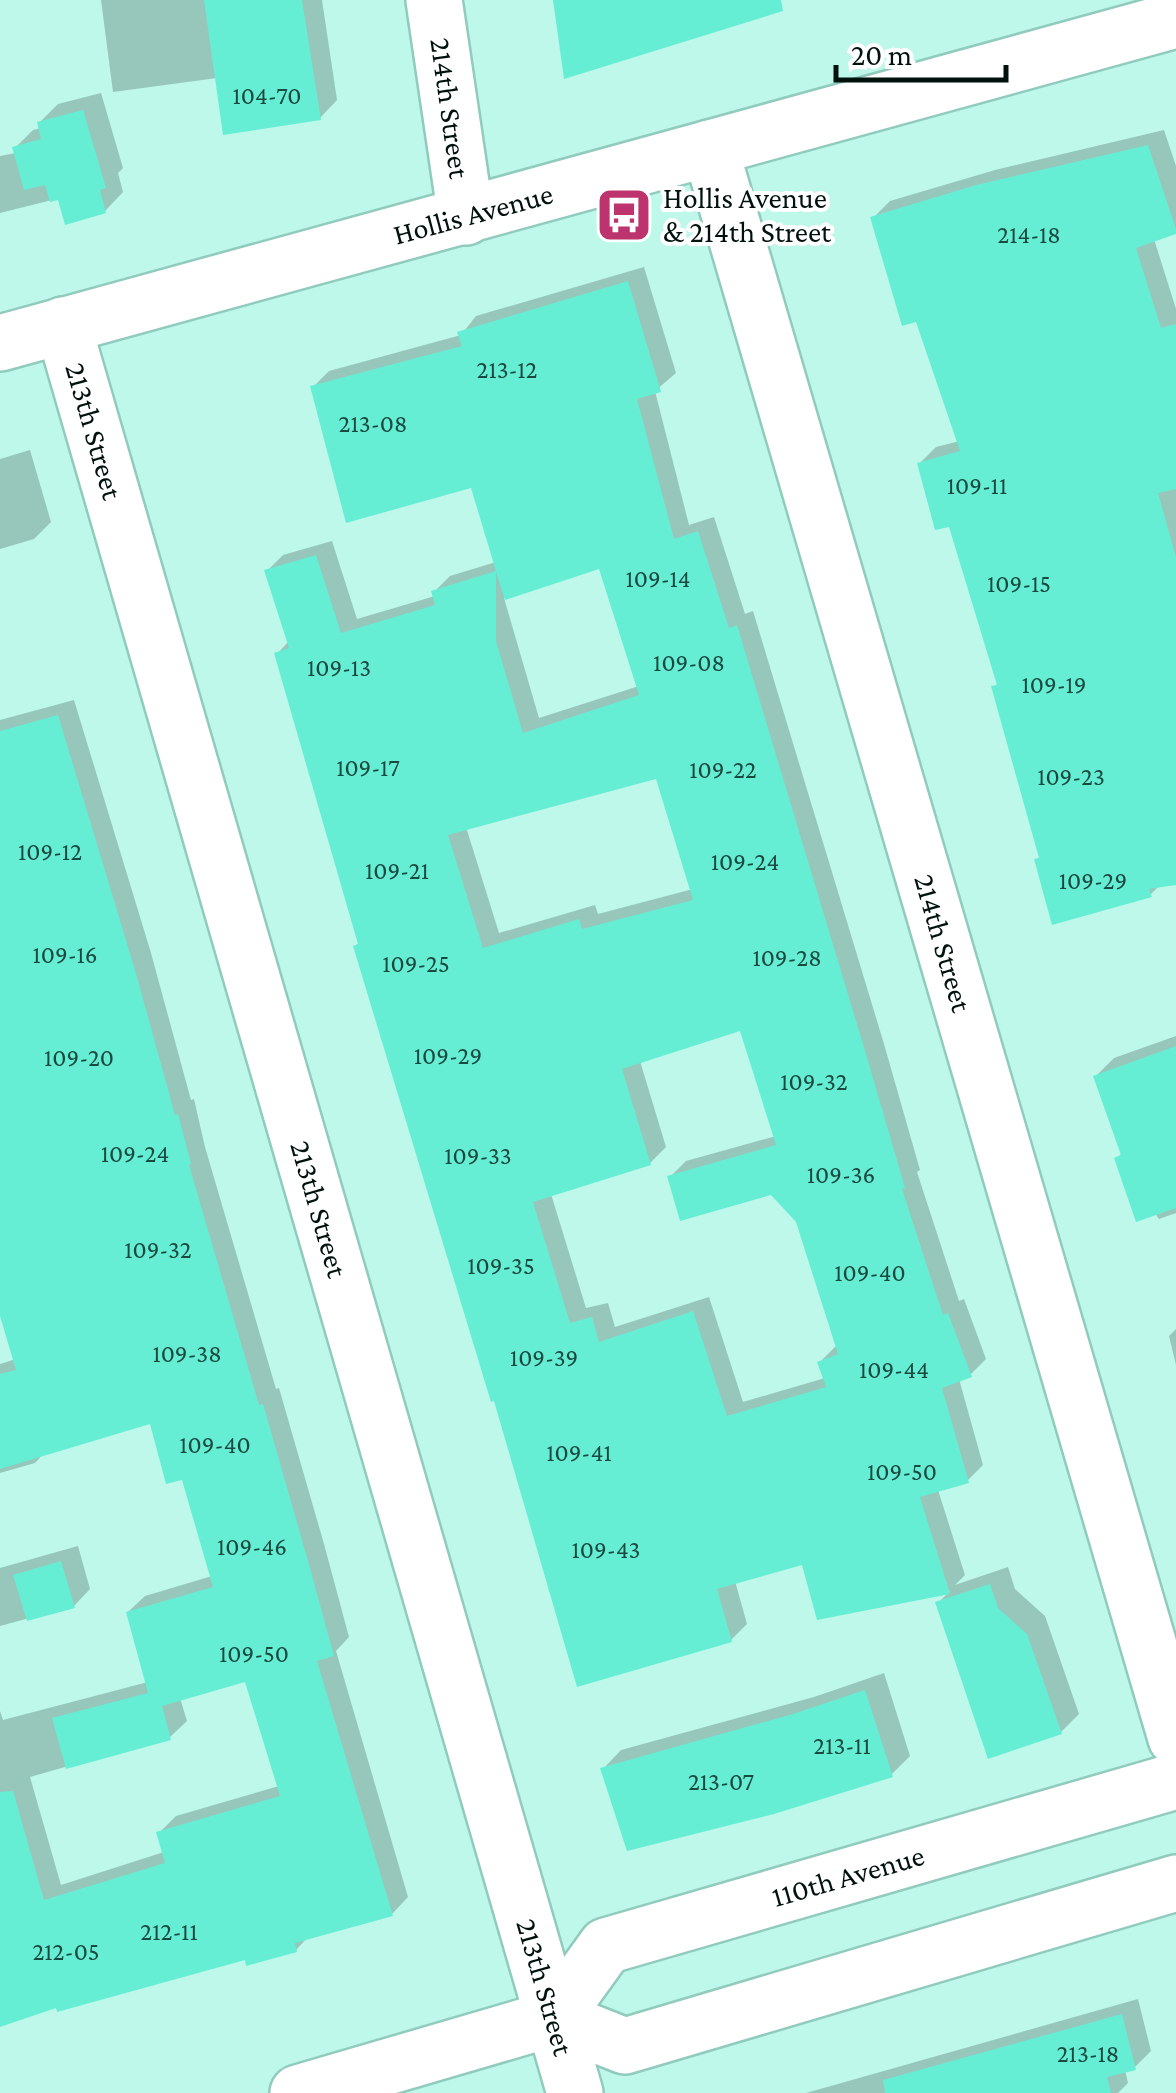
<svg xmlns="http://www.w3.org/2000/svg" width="1176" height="2093" viewBox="0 0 1176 2093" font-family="'Crimson Pro',serif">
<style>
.shadow{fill:#0003;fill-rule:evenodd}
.building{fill:#66eed5;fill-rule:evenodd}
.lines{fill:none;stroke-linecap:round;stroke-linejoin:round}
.minor-casing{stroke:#91cbbe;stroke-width:60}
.minor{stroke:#fff;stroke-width:55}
.labels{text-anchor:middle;stroke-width:8;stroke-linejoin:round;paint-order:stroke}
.number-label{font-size:25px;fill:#1a4940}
.street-label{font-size:30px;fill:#00120e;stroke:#fff}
.poi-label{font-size:30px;fill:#00120e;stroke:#fff;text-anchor:start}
</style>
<rect width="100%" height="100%" fill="#bdf8ea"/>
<!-- shadow -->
<g class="shadow">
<polygon points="101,0 322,0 337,100 320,118 217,78 113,92"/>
<polygon points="101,93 123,168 118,173 123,192 105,211 60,198 0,213 0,156 16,153 15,148 33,130 41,128 39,123 58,104"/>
<polygon points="1164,130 1176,166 1176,232 1154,239 1176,309 1176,747 1167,878 1150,895 1037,860 1041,855 994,687 999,682 951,524 919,464 936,447 960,441 918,319 873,218 890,201 995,170"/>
<path d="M644,267L676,373L655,391L689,525L714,517L745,614L753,611L884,1044L920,1170L917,1172L959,1301L964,1299L986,1359L970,1375L959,1379L983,1465L967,1481L938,1490L965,1575L955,1585L1008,1567L1015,1589L1045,1616L1079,1714L1061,1732L938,1603L950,1591L818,1618L804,1562L735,1581L747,1624L731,1640L496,1398L355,946L360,942L277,654L289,641L267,571L283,555L332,541L357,619L435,596L434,592L450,576L496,562L473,485L313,387L329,371L461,335L476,316ZM601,566L639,686L539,718L504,598ZM658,776L693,889L598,914L595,905L499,933L466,827ZM741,1028L776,1136L686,1161L670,1177L772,1192L798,1221L836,1346L820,1362L825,1378L743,1402L709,1297L615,1327L608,1303L586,1308L551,1194L650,1163L666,1147L640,1061Z"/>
<polygon points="30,450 51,522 34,539 0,549 0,459"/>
<path d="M74,700L151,953L191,1100L194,1099L205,1147L276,1389L279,1388L324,1544L349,1637L336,1651L408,1897L392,1914L308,1937L296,1950L246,1957L57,2005L0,2024V1711L3,1720L148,1682L128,1612L145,1596L212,1576L184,1477L152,1421L44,1453L35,1463L0,1473V1364L16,1359L0,1307V720ZM247,1679L279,1786L176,1816L159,1833L164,1852L61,1885L30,1777L170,1737L187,1721L180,1698Z"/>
<polygon points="1176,1036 1176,1213 1159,1219 1117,1158 1122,1153 1096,1076 1114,1058"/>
<polygon points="1176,1329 1176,1365 1169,1336"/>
<polygon points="78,1546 90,1589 74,1606 0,1626 0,1568"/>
<polygon points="884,1673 910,1756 891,1775 603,1769 621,1750 814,1697"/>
<polygon points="1138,1999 1151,2051 1135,2067 1125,2070 1128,2083 1118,2093 806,2093"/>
</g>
<!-- building -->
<g class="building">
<polygon points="204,0 302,0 321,120 223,135"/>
<polygon points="553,0 781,0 783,11 564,79"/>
<polygon points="83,110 106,188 100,190 106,213 65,225 58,200 50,202 45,185 24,190 12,147 41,139 37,122"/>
<polygon points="1148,145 1176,229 1176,234 1136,248 1161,328 1176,324 1176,489 1158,493 1176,557 1176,885 1149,889 1152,897 1052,925 1034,859 1039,858 991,686 997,685 949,527 935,530 917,463 960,451 916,322 902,326 870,217 976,185"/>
<path d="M628,281L661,392L637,399L674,539L698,531L729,628L737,625L868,1061L905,1188L902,1189L943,1315L948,1313L972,1377L942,1388L969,1483L920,1497L950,1594L817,1620L802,1565L717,1589L732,1642L577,1687L494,1401L491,1402L353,946L358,944L274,653L289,648L264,570L316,555L341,633L435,605L431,591L496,571L471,488L346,523L310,386L462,346L457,332ZM599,569L639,695L523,733L496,641V572L505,600ZM656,779L693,900L582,929L579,919L483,948L448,835ZM740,1031L776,1145L667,1176L680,1221L771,1195L796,1222L838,1354L817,1362L826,1387L727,1416L693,1311L599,1342L592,1317L570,1323L533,1202L651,1165L622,1069Z"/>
<polygon points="58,715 135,970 175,1115 178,1114 191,1164 189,1165 259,1405 263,1404 308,1561 334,1656 317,1661 393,1916 295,1943 297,1952 246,1966 245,1960 57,2012 56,2008 0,2027 0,1792 13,1791 44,1900 165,1863 156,1832 280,1796 245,1682 162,1706 171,1740 66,1769 52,1718 148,1693 126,1612 213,1587 182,1480 166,1484 150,1424 0,1469 0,1374 16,1370 0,1316 0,731"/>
<polygon points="1176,1046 1176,1208 1136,1222 1114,1158 1121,1155 1093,1076"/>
<polygon points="61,1561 75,1608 27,1621 13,1575"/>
<polygon points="990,1584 998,1608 1027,1634 1062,1734 988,1759 935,1602"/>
<polygon points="865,1690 893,1777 774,1814 627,1851 600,1768 793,1714"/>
<polygon points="1122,2014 1136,2070 1107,2077 1111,2093 885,2093 883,2080"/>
</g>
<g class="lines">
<!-- minor casing -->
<g class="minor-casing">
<g id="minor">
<polyline points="434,0 466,217"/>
<polyline points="710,148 1176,1738"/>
<polyline points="63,325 575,2093"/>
<polyline points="0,343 1176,20"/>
<polyline points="554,2018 606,1946 1176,1781"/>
<polyline points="298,2093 554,2018 625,2046 1176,1883"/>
</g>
</g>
<!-- minor -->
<use href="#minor" class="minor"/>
</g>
<!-- icons -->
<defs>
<g id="bus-square" transform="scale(2.875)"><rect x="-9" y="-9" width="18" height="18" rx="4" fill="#bd336d" stroke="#fff"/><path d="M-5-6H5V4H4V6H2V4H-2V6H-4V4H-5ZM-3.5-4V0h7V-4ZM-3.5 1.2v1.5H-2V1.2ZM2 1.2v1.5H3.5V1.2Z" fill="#fff"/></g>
</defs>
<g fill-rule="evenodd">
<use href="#bus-square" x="624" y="215"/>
</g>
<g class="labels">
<!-- number labels -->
<g class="number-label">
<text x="267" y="104">104-70</text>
<text x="1029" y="243">214-18</text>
<text x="507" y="378">213-12</text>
<text x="373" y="432">213-08</text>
<text x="977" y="494">109-11</text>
<text x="658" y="587">109-14</text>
<text x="1019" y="592">109-15</text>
<text x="689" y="671">109-08</text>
<text x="339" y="676">109-13</text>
<text x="1054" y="693">109-19</text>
<text x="368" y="776">109-17</text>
<text x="723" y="778">109-22</text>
<text x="1071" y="785">109-23</text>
<text x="50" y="860">109-12</text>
<text x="745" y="870">109-24</text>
<text x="397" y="879">109-21</text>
<text x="1093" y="889">109-29</text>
<text x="65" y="963">109-16</text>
<text x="787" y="966">109-28</text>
<text x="416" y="972">109-25</text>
<text x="448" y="1064">109-29</text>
<text x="79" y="1066">109-20</text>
<text x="814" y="1090">109-32</text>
<text x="135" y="1162">109-24</text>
<text x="478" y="1164">109-33</text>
<text x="841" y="1183">109-36</text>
<text x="158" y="1258">109-32</text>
<text x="501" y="1274">109-35</text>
<text x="870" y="1281">109-40</text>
<text x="187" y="1362">109-38</text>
<text x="544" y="1366">109-39</text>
<text x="894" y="1378">109-44</text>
<text x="215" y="1453">109-40</text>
<text x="579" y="1461">109-41</text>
<text x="902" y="1480">109-50</text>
<text x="252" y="1555">109-46</text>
<text x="606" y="1558">109-43</text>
<text x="254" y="1662">109-50</text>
<text x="842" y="1754">213-11</text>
<text x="721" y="1790">213-07</text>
<text x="169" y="1940">212-11</text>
<text x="66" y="1960">212-05</text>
<text x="1088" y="2062">213-18</text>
</g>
<!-- street labels -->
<g class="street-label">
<text transform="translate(450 108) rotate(82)" y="10">214th Street</text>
<text transform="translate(473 214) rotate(-15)" y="10">Hollis Avenue</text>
<text transform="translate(94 431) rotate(74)" y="10">213th Street</text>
<text transform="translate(943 943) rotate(74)" y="10">214th Street</text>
<text transform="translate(319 1209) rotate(74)" y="10">213th Street</text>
<text transform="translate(848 1876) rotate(-16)" y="10">110th Avenue</text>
<text transform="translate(545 1987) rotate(74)" y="10">213th Street</text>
</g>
<!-- poi labels -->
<g class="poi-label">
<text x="663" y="208">Hollis Avenue<tspan x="663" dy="34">&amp; 214th Street</tspan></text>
</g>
</g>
<!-- scale -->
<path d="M836 65v15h170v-15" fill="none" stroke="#00120e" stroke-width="5"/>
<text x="851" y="65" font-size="30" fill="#00120e" stroke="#ffffff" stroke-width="8" paint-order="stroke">20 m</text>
</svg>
